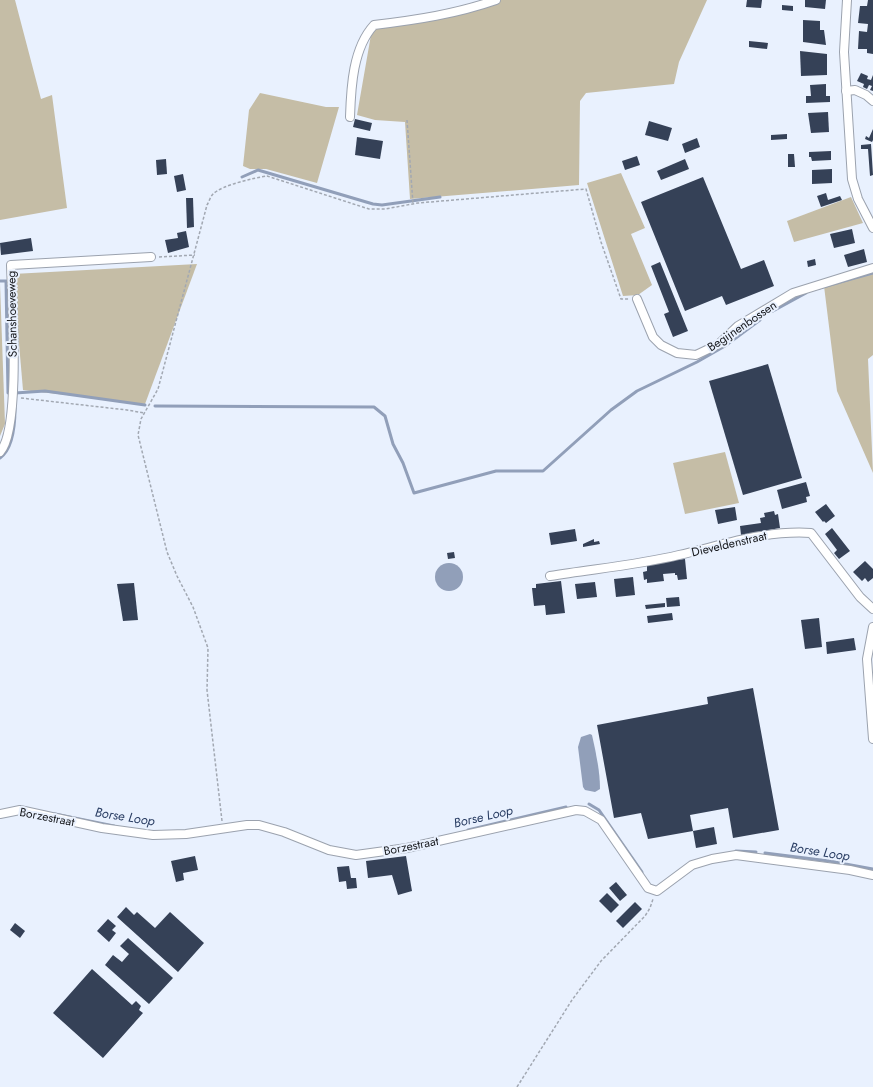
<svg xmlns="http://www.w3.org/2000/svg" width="873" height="1087" viewBox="0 0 873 1087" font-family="Jost,sans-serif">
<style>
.green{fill:#c5bda6}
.water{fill:#919fb9}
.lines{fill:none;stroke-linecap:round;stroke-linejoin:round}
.stream{stroke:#919fb9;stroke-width:3}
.building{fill:#354157}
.minor-casing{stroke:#9ba2ae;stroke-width:10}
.path{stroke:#a2a8b2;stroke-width:1.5;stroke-dasharray:3 2;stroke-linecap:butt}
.minor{stroke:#fff;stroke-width:8}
.labels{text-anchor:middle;stroke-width:4;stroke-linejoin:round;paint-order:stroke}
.street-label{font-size:12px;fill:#15171b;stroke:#e9f1fe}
.water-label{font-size:13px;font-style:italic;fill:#283c62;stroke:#e9f1fe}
</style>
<rect width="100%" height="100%" fill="#e9f1fe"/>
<!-- green -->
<g class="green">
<polygon points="0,0 15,0 41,99 52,95 67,208 0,220"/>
<polygon points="494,0 707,0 679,62 674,84 586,93 580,101 579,185 410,199 405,122 375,120 357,115 372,29"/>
<polygon points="260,93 326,107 339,107 317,183 266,169 250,169 243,166 249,110"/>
<polygon points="621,173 645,228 631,234 652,285 638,295 623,296 587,183"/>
<polygon points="851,197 863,223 794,242 787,221"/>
<polygon points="197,264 145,404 23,390 13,274"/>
<polygon points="873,273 873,355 868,359 873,473 837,391 824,286"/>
<polygon points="0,284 5,424 0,436"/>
<polygon points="725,452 739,503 685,514 673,463"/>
</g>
<!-- water -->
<g class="water">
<circle cx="449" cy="577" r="14"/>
<path d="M590,734L592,735C596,753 600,771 600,789L595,792L585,790L583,787L578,747L581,737Z"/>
</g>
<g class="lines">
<!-- stream -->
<g class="stream">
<polyline points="242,177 258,170 373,204 382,205 440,197"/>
<polyline points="0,281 6,281 8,393"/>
<polyline points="819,288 873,273"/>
<polyline points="773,311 806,293"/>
<polyline points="15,393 45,391 145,405"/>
<polyline points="155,406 374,407 385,416 393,444 403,463 414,493 496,471 543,471 611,410 637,391 697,362 725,346 760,320"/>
<path d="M0,458C14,448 15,423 15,408"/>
<polyline points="589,804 599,810 642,872"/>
<polyline points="55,814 114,826"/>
<polyline points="468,830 566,807"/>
<polyline points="736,851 756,852"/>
<polyline points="765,853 829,861 873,869"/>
</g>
</g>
<!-- building -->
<g class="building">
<polygon points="747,0 762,0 761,8 746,7"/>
<polygon points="805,0 826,0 825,9 805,7"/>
<polygon points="868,0 873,0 873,54 867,53 867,49 858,49 859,31 867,32 868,24 858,23 860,6 867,6"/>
<polygon points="782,5 793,6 793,11 782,10"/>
<polygon points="803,20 820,21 820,30 824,30 826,45 803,42"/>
<polygon points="749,41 768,43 767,49 749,47"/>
<polygon points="800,51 827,54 827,75 801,76"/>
<polygon points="861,73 868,76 867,79 871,80 873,75 873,91 870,90 872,86 869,85 867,89 863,87 864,84 857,81"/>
<polygon points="826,84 826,96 830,96 830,102 806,103 806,96 811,96 810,85"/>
<polygon points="828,112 829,132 811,133 808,113"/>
<polygon points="355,119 372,123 370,131 353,127"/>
<polygon points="649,121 672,128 668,141 645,135"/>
<polygon points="873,129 873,140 872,142 865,139 866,136 869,138"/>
<polygon points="787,134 787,139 771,140 771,135"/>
<polygon points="357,137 383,141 380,159 355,155"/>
<polygon points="697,138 700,147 685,153 682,144"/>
<polygon points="871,144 873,175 870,176 868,149 861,149 861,145"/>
<polygon points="831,151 831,160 812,161 811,157 809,157 809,152"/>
<polygon points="788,154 794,154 795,167 788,167"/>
<polygon points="637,156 640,165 625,170 622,161"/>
<polygon points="166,159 167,174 157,175 156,160"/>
<polygon points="685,159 689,169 661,180 657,171"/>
<polygon points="832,169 832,183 812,184 812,170"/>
<polygon points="183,174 186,190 177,192 174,176"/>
<polygon points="703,177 741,269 764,260 774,286 726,305 722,296 685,311 641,202"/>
<polygon points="826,193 828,200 840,196 842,200 821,207 817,196"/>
<polygon points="186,198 193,198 194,227 187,228"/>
<polygon points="852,229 855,243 834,248 830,234"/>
<polygon points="186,231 189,247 168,253 165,240 178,238 177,233"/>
<polygon points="31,238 33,251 1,255 0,243"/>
<polygon points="864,249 867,262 848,267 844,255"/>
<polygon points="815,259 816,265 808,267 807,261"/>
<polygon points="660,262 688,331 673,337 664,314 669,312 651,266"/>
<polygon points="768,364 802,478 743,495 709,381"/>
<polygon points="806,482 810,496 806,497 807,502 782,509 777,490"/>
<polygon points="826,504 835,516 826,523 824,521 823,522 815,512"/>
<polygon points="735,507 737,520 718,524 715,510"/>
<polygon points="774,511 775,515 778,514 780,528 741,535 740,526 761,523 760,518 765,517 764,513"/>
<polygon points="832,528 850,551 839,559 834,553 837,550 825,534"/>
<polygon points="575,529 577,541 551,545 549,533"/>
<polygon points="594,539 594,542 599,541 600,544 583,547 583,544"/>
<polygon points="454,552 455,558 448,559 447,553"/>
<polygon points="685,559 687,579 678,580 677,575 675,575 675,573 663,574 664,581 647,583 647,579 644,580 643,572 647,571 647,563"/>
<polygon points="865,561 873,569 873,578 868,582 865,578 862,581 853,572"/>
<polygon points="633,577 635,595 616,597 614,579"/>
<polygon points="561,581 565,613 546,615 545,605 534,606 532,588 536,588 536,584"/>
<polygon points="595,582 597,597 577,599 575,584"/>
<polygon points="134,583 138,620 123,621 117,584"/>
<polygon points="679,597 680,606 667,607 666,598"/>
<polygon points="665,603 665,607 646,609 645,605"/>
<polygon points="672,613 673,620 648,623 647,616"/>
<polygon points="819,618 822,647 805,649 801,620"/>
<polygon points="854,638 856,650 827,654 826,642"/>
<polygon points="753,688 779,830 733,838 728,808 690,815 693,831 714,827 717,844 696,848 693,831 648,839 641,813 614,818 597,725 708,704 707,697"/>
<polygon points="195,856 198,870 183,873 184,880 176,882 171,861"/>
<polygon points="406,856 412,891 398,895 392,875 368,878 366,861"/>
<polygon points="349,866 351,878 356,878 357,888 347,889 346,881 339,882 337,867"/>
<polygon points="616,882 627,895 620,901 609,888"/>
<polygon points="607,893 619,905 611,913 599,901"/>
<polygon points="635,902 642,909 623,928 616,921"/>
<polygon points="126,907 134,915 137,912 155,928 170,912 204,943 178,972 117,917"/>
<polygon points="108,919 116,926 112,930 116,933 109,942 97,931"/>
<polygon points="15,923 25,931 20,938 10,930"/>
<polygon points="128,938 173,978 149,1004 105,965 113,955 122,962 129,954 120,946"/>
<polygon points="92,969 132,1005 136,1001 141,1006 139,1010 143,1013 103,1058 53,1013"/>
</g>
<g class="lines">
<!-- minor casing -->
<g class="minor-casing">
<g id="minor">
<polyline points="847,0 844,52 852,179 858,199 873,228"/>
<polyline points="846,91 855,90 866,95 873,101"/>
<path d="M350,117C351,86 353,48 374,25C416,20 456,14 496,0"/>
<polyline points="637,299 653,337 661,345 677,353 696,355 719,344 738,326 793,293 873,268"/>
<path d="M0,452C21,429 12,301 11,265L151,257"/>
<path d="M550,576C592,569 638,565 679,555C723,545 765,530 811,533L860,597L873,609"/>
<polyline points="873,627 867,659 873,739"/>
<polyline points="0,814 20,810 102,828 153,835 186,834 247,825 259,825 284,832 329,850 356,855 407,848 576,810 585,811 601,820 648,888 657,891 692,865 712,859 736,855 850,870 873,875"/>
</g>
</g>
<!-- path -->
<g class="path">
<polyline points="407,120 413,204"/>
<polyline points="159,257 195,255"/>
<polyline points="21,398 127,410 144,413"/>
<path d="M222,821L207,690L208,648L193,607L177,576L167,552L138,435L141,419L158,389L207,205C209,202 210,197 213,194C222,185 254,178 267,176L369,209H385L418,203L586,189L601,242L621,299H629"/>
<polyline points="517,1087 572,1000 601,961 645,916 650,908 653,899"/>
</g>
<!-- minor -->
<use href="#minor" class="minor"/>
</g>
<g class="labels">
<!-- street labels -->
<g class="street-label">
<text transform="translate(12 314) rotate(-91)" y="4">Schanshoeveweg</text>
<text transform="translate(742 326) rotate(-34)" y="4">Begijnenbossen</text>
<text transform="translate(729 544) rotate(-13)" y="4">Dieveldenstraat</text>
<text transform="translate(47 817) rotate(11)" y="4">Borzestraat</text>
<text transform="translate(411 846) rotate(-11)" y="4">Borzestraat</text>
</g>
<!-- water labels -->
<g class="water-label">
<text transform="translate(125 816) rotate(9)" y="5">Borse Loop</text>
<text transform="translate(483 816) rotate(-13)" y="5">Borse Loop</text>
<text transform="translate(820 851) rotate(9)" y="5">Borse Loop</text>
</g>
</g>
</svg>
